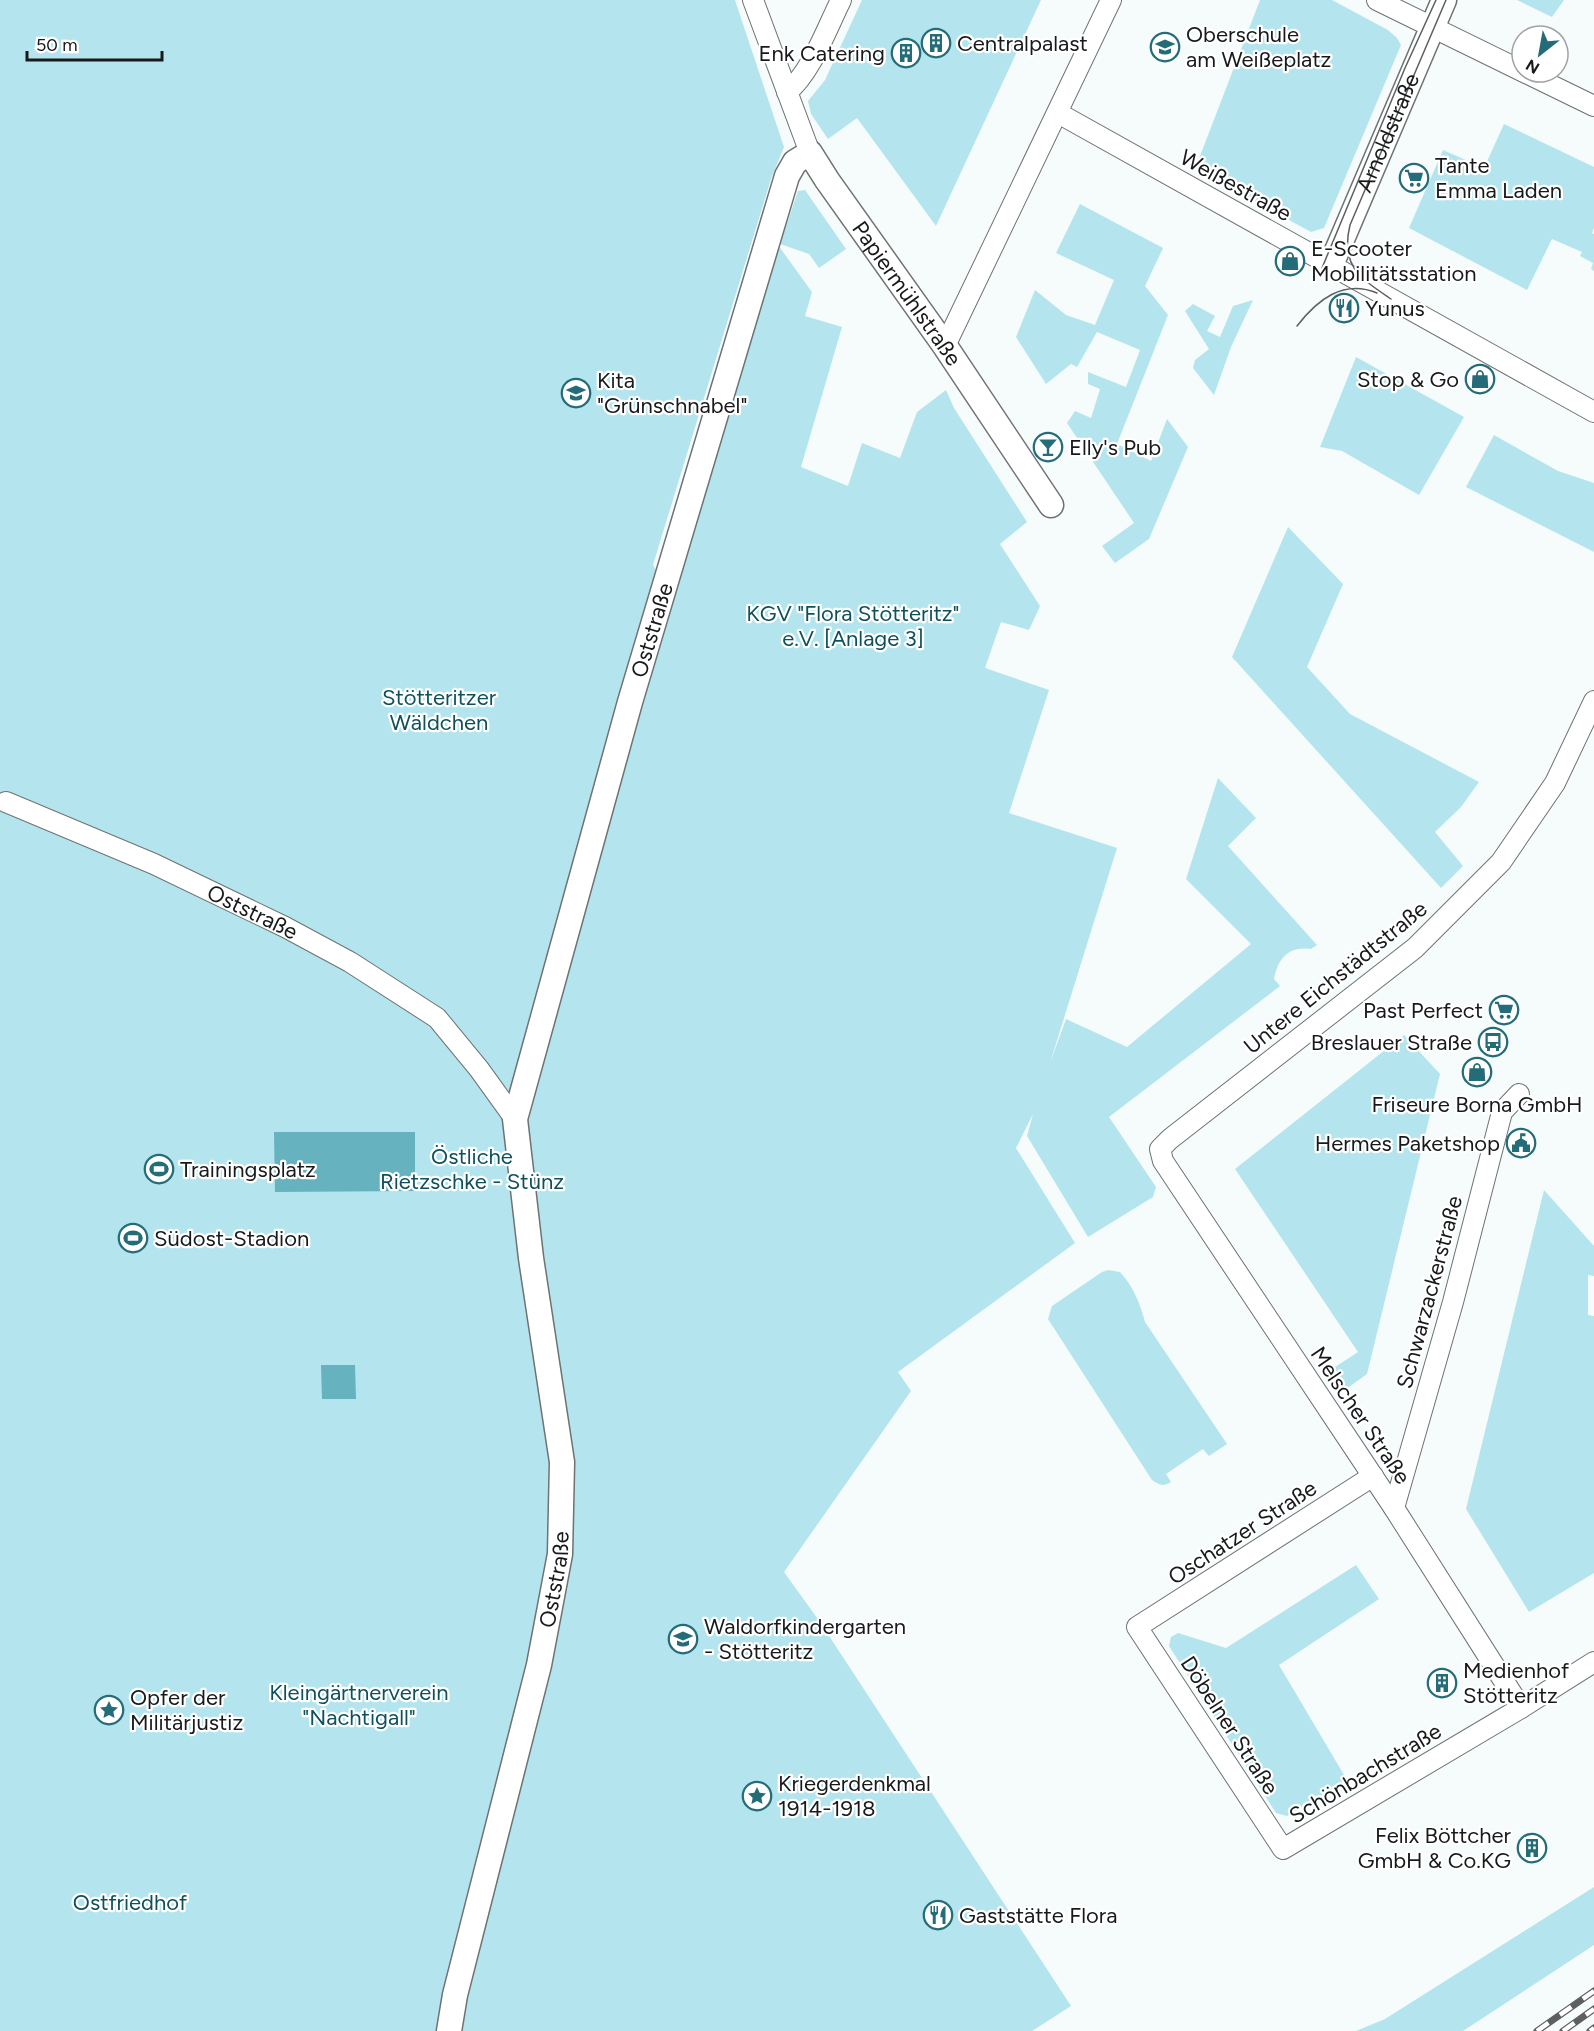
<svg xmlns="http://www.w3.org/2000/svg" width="1594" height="2031" viewBox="0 0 1594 2031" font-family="Figtree,sans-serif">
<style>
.green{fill:#b4e5ee}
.water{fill:#67b2bf}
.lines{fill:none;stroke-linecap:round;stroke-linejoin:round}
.minor-casing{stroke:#6e7273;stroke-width:22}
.tertiary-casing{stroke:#6e7273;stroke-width:27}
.minor{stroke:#fff;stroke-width:20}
.tertiary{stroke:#fff;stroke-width:24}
.tram{stroke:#5d5f60;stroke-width:1.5}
.rail-casing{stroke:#5d5f60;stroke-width:7}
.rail{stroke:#fff;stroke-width:4.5;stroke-dasharray:14;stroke-linecap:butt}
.labels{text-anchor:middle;stroke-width:4.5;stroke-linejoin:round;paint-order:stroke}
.poi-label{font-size:22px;fill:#18191a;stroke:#fff;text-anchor:start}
.street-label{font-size:22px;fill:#18191a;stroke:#fff}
.park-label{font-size:22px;fill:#0e515b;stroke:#fff}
</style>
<rect width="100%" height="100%" fill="#f6fbfc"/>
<!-- green -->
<g class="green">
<path d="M0,0H735L784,147L771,179L653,565L669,591L778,245L812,292L805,316L842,327L801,467L848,486L862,443L900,458L917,412L946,390L954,408L1027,522L1000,544L1040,606L1029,630L1001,622L985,668L1049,690L1009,813L1117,848L1050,1063L1066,1019L1127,1047L1251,944L1186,879L1218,778L1256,818L1228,846L1317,945L1311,949C1289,946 1278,958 1274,979L1280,986L1109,1117L1156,1187L1153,1197L1088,1237L1027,1136L1033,1114L1016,1148L1075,1243L898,1372L911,1391L784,1572L820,1622L1071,2006L1032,2031H0Z"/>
<polygon points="862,0 1041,0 936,226 857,118 828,139 811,114 808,101 825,80"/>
<polygon points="1260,0 1332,0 1388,30 1397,38 1401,45 1324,228 1311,232 1195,169"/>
<polygon points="1517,0 1564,0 1552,17"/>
<polygon points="1504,124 1594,167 1594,228 1592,233 1594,234 1594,271 1591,269 1593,263 1580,256 1582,252 1552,239 1527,290 1409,228 1443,150 1484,168"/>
<polygon points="805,190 846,249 819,268 809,254 780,244 798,191"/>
<polygon points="1080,204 1163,248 1145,286 1168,315 1117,444 1151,461 1167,419 1188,447 1149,539 1115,563 1102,546 1134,523 1067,423 1075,411 1091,418 1100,389 1088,384 1088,372 1126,387 1140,350 1097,332 1077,367 1071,364 1046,384 1016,337 1035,290 1066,315 1095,325 1114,280 1056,253"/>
<polygon points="1253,300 1231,347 1214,395 1193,368 1195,360 1209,349 1185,311 1193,304 1215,316 1207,331 1220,337 1233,306"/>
<polygon points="1356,357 1464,417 1419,495 1342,451 1320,447"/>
<polygon points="1494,435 1558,471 1594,483 1594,552 1466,487"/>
<polygon points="1288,527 1343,584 1307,667 1350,714 1479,782 1461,807 1435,832 1463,866 1441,888 1232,657"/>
<polygon points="1404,1035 1440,1074 1367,1374 1339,1394 1326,1373 1358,1352 1235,1169"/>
<polygon points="1544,1190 1594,1246 1594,1276 1588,1275 1588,1315 1594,1316 1594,1573 1529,1612 1466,1509"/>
<path d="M1108,1270L1120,1272C1133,1286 1140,1303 1145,1322L1227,1444L1209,1456L1203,1449L1166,1474L1171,1482C1163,1487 1159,1485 1152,1480L1048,1319L1052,1306L1102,1272Z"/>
<polygon points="1356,1565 1379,1599 1279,1665 1347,1780 1287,1816 1276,1813 1169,1646 1171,1637 1178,1633 1226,1648"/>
<polygon points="1594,1887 1594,1945 1463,2031 1356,2031 1385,2019"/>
</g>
<!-- water -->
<g class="water">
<polygon points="274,1132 415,1132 415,1191 275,1192"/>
<polygon points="321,1365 355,1365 356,1399 322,1399"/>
</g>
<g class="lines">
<!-- minor casing -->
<g class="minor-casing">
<g id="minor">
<polyline points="753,0 810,153"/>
<polyline points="1377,0 1522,71"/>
<polyline points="1524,72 1594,106"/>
<path d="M787,92C811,73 827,28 841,0"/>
<polyline points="1058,113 1594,412"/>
<polyline points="945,346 1111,0"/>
<path id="s1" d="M6,802L154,864L285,927L350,962L437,1018L479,1069L515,1119"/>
<polyline points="1373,1476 1137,1627 1283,1849 1521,1708 1594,1662"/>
<polyline points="1394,1508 1453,1302 1502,1112 1519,1094"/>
<polyline points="1521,1708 1394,1508 1163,1161 1160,1149 1170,1139 1415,948 1501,862 1555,783 1594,701"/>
</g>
</g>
<!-- tertiary casing -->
<g class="tertiary-casing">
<g id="tertiary">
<path id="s2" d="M1331,265L1444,0"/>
<path id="s3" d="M449,2031L455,1995L539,1665L560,1554L562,1462L531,1258L515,1119L630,702L787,176L795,162L810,153L827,180L945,346L1051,505"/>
</g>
</g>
<!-- minor -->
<use href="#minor" class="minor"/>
<!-- tertiary -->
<use href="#tertiary" class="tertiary"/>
<!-- tram -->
<g class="tram">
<polyline points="1322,268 1405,68 1436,0"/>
<path d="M1391,299C1360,278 1340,266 1350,225L1446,0"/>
<path d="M1297,326C1317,300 1343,279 1377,293"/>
</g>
<!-- rail casing -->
<g class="rail-casing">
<g id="rail">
<polyline points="1537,2031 1594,1991"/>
<polyline points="1563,2031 1594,2009"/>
<polyline points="1590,2031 1594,2028"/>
</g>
</g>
<!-- rail -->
<use href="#rail" class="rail"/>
</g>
<!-- icons -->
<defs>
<g id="building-ring" transform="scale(1.5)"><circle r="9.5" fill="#fff" stroke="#246d78" stroke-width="1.5"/><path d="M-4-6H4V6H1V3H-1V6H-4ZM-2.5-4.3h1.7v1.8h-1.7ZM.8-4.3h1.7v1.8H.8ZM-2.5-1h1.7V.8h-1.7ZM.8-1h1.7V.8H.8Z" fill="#246d78"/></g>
<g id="school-ring" transform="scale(1.5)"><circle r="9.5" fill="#fff" stroke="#246d78" stroke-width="1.5"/><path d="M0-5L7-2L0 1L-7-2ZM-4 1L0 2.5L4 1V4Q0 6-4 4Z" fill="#246d78"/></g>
<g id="supermarket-ring" transform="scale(1.5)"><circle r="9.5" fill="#fff" stroke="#246d78" stroke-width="1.5"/><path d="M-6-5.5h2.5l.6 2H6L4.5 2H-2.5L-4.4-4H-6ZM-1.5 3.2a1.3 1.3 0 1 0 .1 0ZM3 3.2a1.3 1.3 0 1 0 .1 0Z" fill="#246d78"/></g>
<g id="shop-ring" transform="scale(1.5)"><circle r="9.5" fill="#fff" stroke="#246d78" stroke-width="1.5"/><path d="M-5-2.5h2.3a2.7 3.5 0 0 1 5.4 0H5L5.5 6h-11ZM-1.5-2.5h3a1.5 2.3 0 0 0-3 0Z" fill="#246d78"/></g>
<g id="restaurant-ring" transform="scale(1.5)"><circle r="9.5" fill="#fff" stroke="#246d78" stroke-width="1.5"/><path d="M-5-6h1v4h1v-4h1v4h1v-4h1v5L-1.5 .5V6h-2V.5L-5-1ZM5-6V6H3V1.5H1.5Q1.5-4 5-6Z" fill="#246d78"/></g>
<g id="bar-ring" transform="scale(1.5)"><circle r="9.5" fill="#fff" stroke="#246d78" stroke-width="1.5"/><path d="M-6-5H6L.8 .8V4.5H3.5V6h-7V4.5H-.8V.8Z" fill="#246d78"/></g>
<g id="bus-ring" transform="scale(1.5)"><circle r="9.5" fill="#fff" stroke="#246d78" stroke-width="1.5"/><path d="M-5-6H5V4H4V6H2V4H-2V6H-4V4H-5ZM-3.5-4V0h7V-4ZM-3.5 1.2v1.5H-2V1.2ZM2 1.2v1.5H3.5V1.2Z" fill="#246d78"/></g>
<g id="civic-ring" transform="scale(1.5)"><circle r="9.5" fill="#fff" stroke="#246d78" stroke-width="1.5"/><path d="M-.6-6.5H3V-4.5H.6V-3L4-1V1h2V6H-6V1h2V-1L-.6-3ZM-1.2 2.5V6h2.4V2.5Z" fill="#246d78"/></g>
<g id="stadium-ring" transform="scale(1.5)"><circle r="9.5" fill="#fff" stroke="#246d78" stroke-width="1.5"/><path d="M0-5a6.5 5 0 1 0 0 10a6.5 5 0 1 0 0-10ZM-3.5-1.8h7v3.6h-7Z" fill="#246d78"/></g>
<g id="sight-ring" transform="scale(1.5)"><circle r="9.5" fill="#fff" stroke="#246d78" stroke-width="1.5"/><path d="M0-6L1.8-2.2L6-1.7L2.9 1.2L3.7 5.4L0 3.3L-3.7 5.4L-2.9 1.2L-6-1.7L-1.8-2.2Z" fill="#246d78"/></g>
</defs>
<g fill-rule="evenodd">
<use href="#building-ring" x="936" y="43"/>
<use href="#school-ring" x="1165" y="47"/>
<use href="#building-ring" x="906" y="53"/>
<use href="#supermarket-ring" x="1414" y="178"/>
<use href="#shop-ring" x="1290" y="261"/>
<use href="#restaurant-ring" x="1344" y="308"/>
<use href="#shop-ring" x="1480" y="379"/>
<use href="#school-ring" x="576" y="393"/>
<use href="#bar-ring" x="1048" y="447"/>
<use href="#supermarket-ring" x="1504" y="1010"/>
<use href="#bus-ring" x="1493" y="1042"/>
<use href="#shop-ring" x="1477" y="1072"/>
<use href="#civic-ring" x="1521" y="1143"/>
<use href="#stadium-ring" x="159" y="1169"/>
<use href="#stadium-ring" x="133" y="1238"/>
<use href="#school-ring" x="683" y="1639"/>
<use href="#building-ring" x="1442" y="1683"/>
<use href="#sight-ring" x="109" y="1710"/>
<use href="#sight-ring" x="757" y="1796"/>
<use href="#building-ring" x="1532" y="1848"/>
<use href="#restaurant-ring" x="938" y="1915"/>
</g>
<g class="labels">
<!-- poi labels -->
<g class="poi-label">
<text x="1186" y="42">Oberschule<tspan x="1186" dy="25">am Weißeplatz</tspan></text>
<text x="957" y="51">Centralpalast</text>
<text x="885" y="61" text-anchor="end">Enk Catering</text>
<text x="1435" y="173">Tante<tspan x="1435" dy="25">Emma Laden</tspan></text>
<text x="1311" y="256">E-Scooter<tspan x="1311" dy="25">Mobilitätsstation</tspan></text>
<text x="1365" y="316">Yunus</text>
<text x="1459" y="387" text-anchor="end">Stop &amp; Go</text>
<text x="597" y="388">Kita<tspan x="597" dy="25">"Grünschnabel"</tspan></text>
<text x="1069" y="455">Elly's Pub</text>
<text x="1483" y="1018" text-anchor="end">Past Perfect</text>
<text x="1472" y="1050" text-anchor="end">Breslauer Straße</text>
<text x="1477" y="1112" text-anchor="middle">Friseure Borna GmbH</text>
<text x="1500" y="1151" text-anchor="end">Hermes Paketshop</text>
<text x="180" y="1177">Trainingsplatz</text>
<text x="154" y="1246">Südost-Stadion</text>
<text x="704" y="1634">Waldorfkindergarten<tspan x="704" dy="25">- Stötteritz</tspan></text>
<text x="1463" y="1678">Medienhof<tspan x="1463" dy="25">Stötteritz</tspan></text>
<text x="130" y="1705">Opfer der<tspan x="130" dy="25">Militärjustiz</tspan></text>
<text x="778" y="1791">Kriegerdenkmal<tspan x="778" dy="25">1914-1918</tspan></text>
<text x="1511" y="1843" text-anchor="end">Felix Böttcher<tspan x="1511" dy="25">GmbH &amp; Co.KG</tspan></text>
<text x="959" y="1923">Gaststätte Flora</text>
</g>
<!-- street labels -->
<g class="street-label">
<text dy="8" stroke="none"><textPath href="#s2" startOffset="144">Arnoldstraße</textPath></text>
<text transform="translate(1236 185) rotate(29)" y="8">Weißestraße</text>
<text dy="8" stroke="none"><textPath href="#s3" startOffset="2114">Papiermühlstraße</textPath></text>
<text dy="8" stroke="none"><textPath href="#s3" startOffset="1436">Oststraße</textPath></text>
<text dy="8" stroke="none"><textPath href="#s1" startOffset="270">Oststraße</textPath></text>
<text transform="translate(1335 977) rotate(-39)" y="8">Untere Eichstädtstraße</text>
<text transform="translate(1429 1292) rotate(-75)" y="8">Schwarzackerstraße</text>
<text transform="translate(1361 1415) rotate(56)" y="8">Melscher Straße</text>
<text transform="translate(1242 1532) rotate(-33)" y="8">Oschatzer Straße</text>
<text dy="8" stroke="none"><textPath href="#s3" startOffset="464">Oststraße</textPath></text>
<text transform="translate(1230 1725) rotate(57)" y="8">Döbelner Straße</text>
<text transform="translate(1365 1773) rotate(-31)" y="8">Schönbachstraße</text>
</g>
<!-- park labels -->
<g class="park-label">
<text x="853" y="621">KGV "Flora Stötteritz"<tspan x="853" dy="25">e.V. [Anlage 3]</tspan></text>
<text x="439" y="705">Stötteritzer<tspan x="439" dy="25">Wäldchen</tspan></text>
<text x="472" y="1164">Östliche<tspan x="472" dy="25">Rietzschke - Stünz</tspan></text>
<text x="359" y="1700">Kleingärtnerverein<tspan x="359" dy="25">"Nachtigall"</tspan></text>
<text x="130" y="1910">Ostfriedhof</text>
</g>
</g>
<!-- north arrow -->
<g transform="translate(1540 54) rotate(211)"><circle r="28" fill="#ffffff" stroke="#a3a3a3" stroke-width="1.5"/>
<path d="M0-4.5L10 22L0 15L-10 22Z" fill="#246d78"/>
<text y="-9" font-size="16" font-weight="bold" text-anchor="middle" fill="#18191a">N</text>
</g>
<!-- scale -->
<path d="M27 51v9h135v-9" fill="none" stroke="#18191a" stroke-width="3"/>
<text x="36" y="51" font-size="18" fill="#18191a" stroke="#ffffff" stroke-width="4.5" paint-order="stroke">50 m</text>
</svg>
